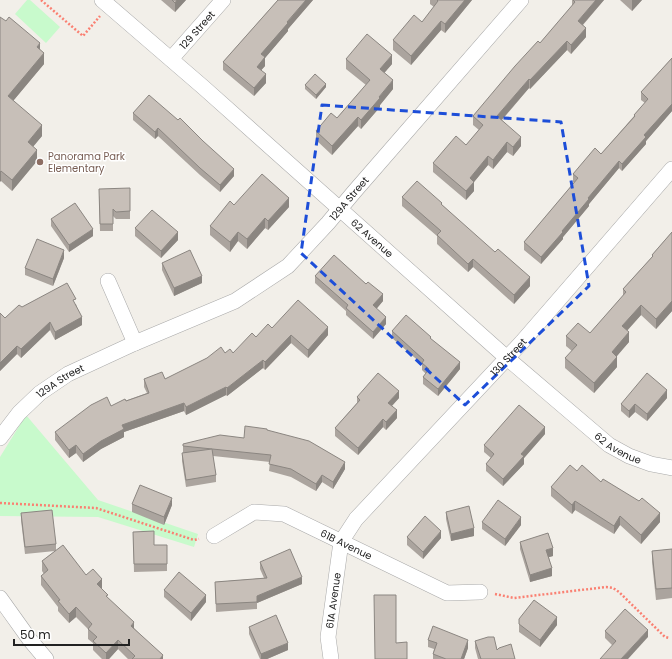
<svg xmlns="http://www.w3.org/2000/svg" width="672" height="659" viewBox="0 0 672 659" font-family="Poppins,sans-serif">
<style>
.park{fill:#c8facc}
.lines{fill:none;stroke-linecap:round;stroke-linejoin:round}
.minor-casing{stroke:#a9a9a9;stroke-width:16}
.path{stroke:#fa8072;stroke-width:2.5;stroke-dasharray:2 2;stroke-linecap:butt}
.minor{stroke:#fff;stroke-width:15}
.wall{fill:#aba49e}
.shaded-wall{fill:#8b8681}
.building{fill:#c7bfb8;stroke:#8b8681}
.marked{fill:none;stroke:#1d4ed8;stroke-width:3;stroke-dasharray:8 5;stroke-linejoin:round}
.education-dot{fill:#8d6e63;stroke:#fff;stroke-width:1.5}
.labels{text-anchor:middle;stroke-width:3;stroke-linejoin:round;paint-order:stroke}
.street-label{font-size:10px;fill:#222;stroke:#fff}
.education-label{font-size:10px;fill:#785e54;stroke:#fff;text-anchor:start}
</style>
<rect width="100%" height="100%" fill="#f2efe9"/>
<!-- park -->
<g class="park">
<polygon points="27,0 30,0 60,27 46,43 15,14"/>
<polygon points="26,415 98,500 198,534 194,547 98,517 0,516 0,457"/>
</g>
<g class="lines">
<!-- minor casing -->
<g class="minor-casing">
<g id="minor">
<path id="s1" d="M102,0L203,87L507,358L609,445L629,456L651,464L672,468"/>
<path id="s2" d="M171,59L223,0"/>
<polyline points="108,281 135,343"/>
<path id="s3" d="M0,438L19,413L40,393L68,374L135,343L235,301L288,266L328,223L354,192L521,0"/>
<path id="s4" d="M214,536L254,512L284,514L447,593L480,592"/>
<polyline points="0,598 30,640 46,659"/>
<path id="s5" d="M331,659L328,637L341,542L356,519L522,342L672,169"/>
</g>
</g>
<!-- path -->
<g class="path">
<polyline points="41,0 83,36 100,16"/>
<polyline points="0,503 96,508 194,540 199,539"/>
<polyline points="495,594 514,598 606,587 613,588 619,592 665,637 669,638"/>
</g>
<!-- minor -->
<use href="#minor" class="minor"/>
</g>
<!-- wall -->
<g class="wall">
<polygon points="161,0 186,0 175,12"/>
<polygon points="277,0 313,0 288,29 288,31 265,58 265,66 261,70 266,83 254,96 223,70 223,62 277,1"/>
<polygon points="430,0 472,0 445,33 441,30 411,65 393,50 393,40 422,22 434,7 430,4"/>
<polygon points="572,0 604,0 583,25 586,37 571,54 567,50 530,89 529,88 502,120 521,146 513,156 507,152 493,169 488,165 474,182 474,191 466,200 433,172 433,163 466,145 479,130 473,125 473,116 540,43 572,6"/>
<polygon points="620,0 642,0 632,11"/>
<polygon points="0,17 40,49 44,64 13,101 42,136 33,146 37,161 12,191 1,181"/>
<polygon points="672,58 672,111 646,141 646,144 622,171 619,168 589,204 589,206 563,237 563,239 541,264 524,250 524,242 574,183 573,182 573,174 601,154 634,116 634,115 645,103 641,100 641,92"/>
<polygon points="346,59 392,64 384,73 393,89 380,105 380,107 361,129 358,126 332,155 316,140 316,131 337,118 366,85 346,69"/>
<polygon points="305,85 326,87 316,99 305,89"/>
<polygon points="133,113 203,142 234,176 220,192 200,175 158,136 155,139 133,120"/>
<polygon points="99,196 130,211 130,219 116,219 113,216 113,231 100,231"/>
<polygon points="402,197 442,205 530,286 514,304 473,267 468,272 437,244 437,236 402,206"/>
<polygon points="234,205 289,207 268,230 265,228 247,249 238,241 230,252 210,235 210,226"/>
<polygon points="51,219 93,236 69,252 51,226"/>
<polygon points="135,228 178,240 161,258 135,236"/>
<polygon points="672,232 672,311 656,329 641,315 627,331 629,342 616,356 617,367 594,393 565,368 565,358 572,351 566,346 566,336 590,333 623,296 623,289 652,257 652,255"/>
<polygon points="64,258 53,286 25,275 25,268"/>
<polygon points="162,263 202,283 174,296 162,270"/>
<polygon points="315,276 383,301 376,309 386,324 373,339 346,315 346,311 315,283"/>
<polygon points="76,304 82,325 55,340 50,330 21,358 17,354 0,371 0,313 5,318 22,307"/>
<polygon points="272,328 328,335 308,358 291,343 265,370 263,368 227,396 226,395 186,415 184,411 124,432 124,437 101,449 83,462 76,453 69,458 55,440 55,432 111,406 147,393 144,387 144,379 165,379 225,353 233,353 256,337"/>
<polygon points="392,331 431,339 460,369 438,396 423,384 423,377 426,374 422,370 422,364 392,338"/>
<polygon points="357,397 399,398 392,406 397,418 386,430 383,427 358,455 335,436 335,428 357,403"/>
<polygon points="667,398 647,421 635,412 629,418 621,411 621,404"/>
<polygon points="267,431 345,469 333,489 322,482 316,491 291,477 269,471 270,462 213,456 216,475 216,482 186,487 182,461 182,453 183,453 183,444 244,438"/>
<polygon points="545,434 524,458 524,464 503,486 486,471 486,464 491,458 484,452 484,445"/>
<polygon points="577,471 601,482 660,522 641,544 620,525 614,534 575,510 572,514 551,496 551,487"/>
<polygon points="132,504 172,505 164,525 132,512"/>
<polygon points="446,512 474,536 451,541 446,519"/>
<polygon points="21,513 56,544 56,551 86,575 102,588 102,589 108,598 134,628 163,659 128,659 118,649 109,659 102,659 93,650 93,643 88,639 88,629 76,617 69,623 58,611 58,607 41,585 41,576 44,574 42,571 42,561 55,551 25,554 21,520"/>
<polygon points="482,522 521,525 505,546 482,529"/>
<polygon points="133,532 154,545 167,545 167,571 134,572"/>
<polygon points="407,537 441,538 423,559 407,545"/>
<polygon points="520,542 553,556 549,557 552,576 530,582 520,549"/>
<polygon points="672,549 672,598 656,600 652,562 652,551"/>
<polygon points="260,562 302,584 257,603 257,609 216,612 215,582 264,578 260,569"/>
<polygon points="164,590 206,602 191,621 164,597"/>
<polygon points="519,619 557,625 540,647 519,632"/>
<polygon points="249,627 288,650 267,659 260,659 249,634"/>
<polygon points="605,631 648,637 612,645 605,638"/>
<polygon points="428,640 468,648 464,659 433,659 433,654 434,649 428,647"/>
<polygon points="475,641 497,650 515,659 478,659 475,648"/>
</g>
<!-- shaded-wall -->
<g class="shaded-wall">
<polygon points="177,0 186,0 175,12 175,3"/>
<polygon points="306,0 313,0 288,29 288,31 265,58 265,66 257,75 257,67 261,54"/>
<polygon points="465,0 472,0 445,33 445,24"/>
<polygon points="596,0 604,0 578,30 578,21"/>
<polygon points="632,0 642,0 632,11"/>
<polygon points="441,21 441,30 411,65 411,56"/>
<polygon points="586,28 586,37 571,54 571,45"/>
<polygon points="567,41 567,50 530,89 530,80"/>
<polygon points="40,43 40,54 37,47"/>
<polygon points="44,53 44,64 8,107 8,96"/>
<polygon points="392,55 392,64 380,78 380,69"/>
<polygon points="266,74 266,83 254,96 254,88"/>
<polygon points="529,79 529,88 497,125 497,116"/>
<polygon points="393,80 393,89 380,105 380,107 361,129 361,120"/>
<polygon points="326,84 326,87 316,99 316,95"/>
<polygon points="672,104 672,111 646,141 646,144 622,171 622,164 644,135"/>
<polygon points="358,117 358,126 332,155 332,146"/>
<polygon points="42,125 42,136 28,153 28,142"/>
<polygon points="158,128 158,136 155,139 155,132"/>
<polygon points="521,137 521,146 513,156 513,147"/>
<polygon points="507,142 507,152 493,169 493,160"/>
<polygon points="37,150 37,161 12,191 12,180"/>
<polygon points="488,156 488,165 474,182 474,191 466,200 466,191 470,178"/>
<polygon points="619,161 619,168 589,204 589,206 563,237 563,239 541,264 541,257 588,198"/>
<polygon points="234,169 234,176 220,192 220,185"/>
<polygon points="1,171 1,181 0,182 0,172"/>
<polygon points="289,198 289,207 268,230 268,221"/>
<polygon points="265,218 265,228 247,249 247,239"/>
<polygon points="93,229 93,236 69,252 69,245"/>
<polygon points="178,232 178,240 161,258 161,251"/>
<polygon points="238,232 238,241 230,252 230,242"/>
<polygon points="64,250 64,258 53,286 53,279"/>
<polygon points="473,259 473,267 468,272 468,264"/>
<polygon points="202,276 202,283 174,296 174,288"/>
<polygon points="530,277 530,286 514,304 514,295"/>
<polygon points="383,294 383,301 373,313 373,305"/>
<polygon points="672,301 672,311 656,329 656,319"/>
<polygon points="641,305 641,315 622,336 622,326"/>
<polygon points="82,317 82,325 55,340 55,332"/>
<polygon points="386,317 386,324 373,339 373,332"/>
<polygon points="50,322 50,330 21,358 21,349"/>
<polygon points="328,327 328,335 308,358 308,350"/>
<polygon points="629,332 629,342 612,362 612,352"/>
<polygon points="291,335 291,343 265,370 265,362"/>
<polygon points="17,346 17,354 0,371 0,363"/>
<polygon points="617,357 617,367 594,393 594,383"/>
<polygon points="263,360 263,368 227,396 227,388"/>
<polygon points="460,362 460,369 438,396 438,389"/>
<polygon points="226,387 226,395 186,415 186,407"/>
<polygon points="667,390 667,398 647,421 647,414"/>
<polygon points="399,391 399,398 388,410 388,403"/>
<polygon points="184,403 184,411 124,432 124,437 101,449 83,462 83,454 122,425"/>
<polygon points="635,404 635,412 629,418 629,411"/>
<polygon points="397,410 397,418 386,430 386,422"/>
<polygon points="383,419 383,427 358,455 358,448"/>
<polygon points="545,427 545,434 524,458 524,464 503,486 503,479 521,454"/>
<polygon points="76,445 76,453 69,458 69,450"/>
<polygon points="345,462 345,469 333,489 333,482"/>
<polygon points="322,475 322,482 316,491 316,484"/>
<polygon points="172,498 172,505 164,525 164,517"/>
<polygon points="575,501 575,510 572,514 572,505"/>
<polygon points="660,513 660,522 641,544 641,535"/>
<polygon points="620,516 620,525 614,534 614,526"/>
<polygon points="521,517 521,525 505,546 505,539"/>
<polygon points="474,528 474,536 451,541 451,534"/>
<polygon points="441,531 441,538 423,559 423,552"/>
<polygon points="553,548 553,556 546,558 546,550"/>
<polygon points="552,568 552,576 530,582 530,575"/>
<polygon points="302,577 302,584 257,603 257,596"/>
<polygon points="102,579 102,588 97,593 97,584"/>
<polygon points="206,595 206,602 191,621 191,613"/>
<polygon points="76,607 76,617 69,623 69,614"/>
<polygon points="557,617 557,625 540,647 540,640"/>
<polygon points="134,622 134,632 131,626"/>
<polygon points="648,630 648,637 628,659 621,659"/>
<polygon points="118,640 118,649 109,659 106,659 106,653"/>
<polygon points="468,640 468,648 464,659 461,659"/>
<polygon points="288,643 288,650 267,659 261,659 261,654"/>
<polygon points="163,655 163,659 160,659"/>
</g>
<!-- building -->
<g class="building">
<polygon points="172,0 177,0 175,3"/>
<polygon points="278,0 306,0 287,22 288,23 261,54 265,57 257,67 266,74 254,88 223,62"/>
<polygon points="437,0 465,0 445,24 441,21 411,56 393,40 414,15 422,22 438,1"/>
<polygon points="573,0 596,0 578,21 586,28 571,45 567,41 530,80 529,79 497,116 521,137 513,147 507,142 493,160 488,156 470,178 474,182 466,191 433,163 456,136 466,145 483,125 473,116 515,66 538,41 540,43 575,2"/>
<polygon points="0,17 6,21 9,17 40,43 37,47 44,53 8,96 42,125 28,142 37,150 12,180 1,171 0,172"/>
<polygon points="367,34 392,55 380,69 393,80 379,97 380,98 361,120 358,117 332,146 316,131 331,113 337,118 370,80 346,59"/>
<polygon points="672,58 672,104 644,135 646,137 622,164 619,161 588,198 589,199 562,231 563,232 541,257 524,242 578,178 573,174 595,148 601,154 635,116 634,115 648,99 641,92"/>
<polygon points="315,74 326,84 316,95 305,85"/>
<polygon points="149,95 178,120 180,118 203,141 234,169 220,185 200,168 158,128 155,132 133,113"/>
<polygon points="262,174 289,198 268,221 265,218 247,239 238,232 230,242 210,226 230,201 234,205"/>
<polygon points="417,181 442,203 441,204 495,252 498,249 530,277 514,295 473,259 468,264 437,235 441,231 402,197"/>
<polygon points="130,188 130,211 116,212 113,209 113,224 100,224 99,189"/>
<polygon points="75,203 93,229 69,245 51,219"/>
<polygon points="152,210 178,232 161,251 135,228"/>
<polygon points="672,232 672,301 656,319 641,305 622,326 629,332 612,352 617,357 594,383 565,358 577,345 566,336 578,323 590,333 626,292 623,289 653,256 652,255"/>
<polygon points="37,239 64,250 53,279 25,268"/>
<polygon points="190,250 202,276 174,288 162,263"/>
<polygon points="334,255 366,284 368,282 383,294 373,305 386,317 373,332 346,308 348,305 315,276"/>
<polygon points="67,283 76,299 73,300 82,317 55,332 50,322 21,349 17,346 0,363 0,313 5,318 19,305 22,307"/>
<polygon points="298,300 328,327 308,350 291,335 265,362 263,360 227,388 226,387 186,407 184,403 122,425 124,429 101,441 83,454 76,445 69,450 55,432 91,405 107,397 111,406 125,399 126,401 149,393 144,379 162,372 165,379 207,358 221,347 225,353 230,349 233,353 252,333 256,337 268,324 272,328"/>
<polygon points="406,315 431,337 430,338 460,362 438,389 423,377 429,369 422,363 424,360 392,331"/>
<polygon points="378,373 399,391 388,403 397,410 386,422 383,419 358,448 335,428 360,400 357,397"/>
<polygon points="647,373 667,390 647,414 635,404 629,411 621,404"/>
<polygon points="519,405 545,427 521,454 524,456 503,479 486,464 494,454 484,445"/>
<polygon points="245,426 267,429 267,430 309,441 345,462 333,482 322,475 316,484 291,469 269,464 271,455 183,446 183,444 220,435 244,438"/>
<polygon points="212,449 216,475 186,480 182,453"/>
<polygon points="570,465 577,471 582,465 601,482 603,479 639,501 642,498 660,513 641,535 620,516 614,526 575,501 572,505 551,487"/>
<polygon points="140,485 172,498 164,517 132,504"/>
<polygon points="498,500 521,517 505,539 482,522"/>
<polygon points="469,506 474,528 451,534 446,512"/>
<polygon points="52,510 56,544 25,547 21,513"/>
<polygon points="425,516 441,531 423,552 407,537"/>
<polygon points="154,531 154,545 167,545 167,564 134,564 133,532"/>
<polygon points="548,533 553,548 546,550 552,568 530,575 520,542"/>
<polygon points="63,545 86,575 93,569 102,579 97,584 108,595 106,596 134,622 131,626 163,655 160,659 132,659 135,656 118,640 106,653 93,641 97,637 88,629 92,624 76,607 69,614 58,601 60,600 41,576 48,570 42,561"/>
<polygon points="290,549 302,577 257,596 257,602 216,604 215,582 267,578 260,562"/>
<polygon points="672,549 672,588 656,589 652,551"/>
<polygon points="179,572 206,595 191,613 164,590"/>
<polygon points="374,595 396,595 396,643 407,642 407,659 375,659"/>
<polygon points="534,600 557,617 540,640 519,624 519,619"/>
<polygon points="625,609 648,630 621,659 600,659 616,641 605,631"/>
<polygon points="276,615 288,643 261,654 249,627"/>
<polygon points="433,626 468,640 461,659 446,659 433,654 437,643 428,640"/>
<polygon points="488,637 494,637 497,650 499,648 511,644 515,659 481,659 475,641"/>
</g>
<!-- marked area -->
<path class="marked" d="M322,105L561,122L589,286L465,405L301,253Z"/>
<!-- markers -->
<circle class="education-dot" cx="40" cy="162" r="4"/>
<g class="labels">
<!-- street labels -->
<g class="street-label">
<text dy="4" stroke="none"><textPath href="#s2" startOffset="39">129 Street</textPath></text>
<text dy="4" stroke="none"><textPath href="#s3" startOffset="431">129A Street</textPath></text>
<text dy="4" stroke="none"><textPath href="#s1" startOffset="360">62 Avenue</textPath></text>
<text dy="4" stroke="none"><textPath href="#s5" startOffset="368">130 Street</textPath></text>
<text dy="4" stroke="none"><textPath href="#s3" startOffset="84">129A Street</textPath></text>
<text dy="4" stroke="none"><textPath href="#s1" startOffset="684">62 Avenue</textPath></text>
<text dy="4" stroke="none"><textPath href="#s4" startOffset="146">61B Avenue</textPath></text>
<text dy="4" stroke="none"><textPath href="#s5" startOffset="59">61A Avenue</textPath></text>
</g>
<!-- education labels -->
<g class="education-label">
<text x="48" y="160">Panorama Park<tspan x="48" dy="12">Elementary</tspan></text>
</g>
</g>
<!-- scale -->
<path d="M14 639v6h115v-6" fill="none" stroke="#222222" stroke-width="2"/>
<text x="20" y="639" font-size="12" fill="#222222" stroke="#ffffff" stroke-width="3" paint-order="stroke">50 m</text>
</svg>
